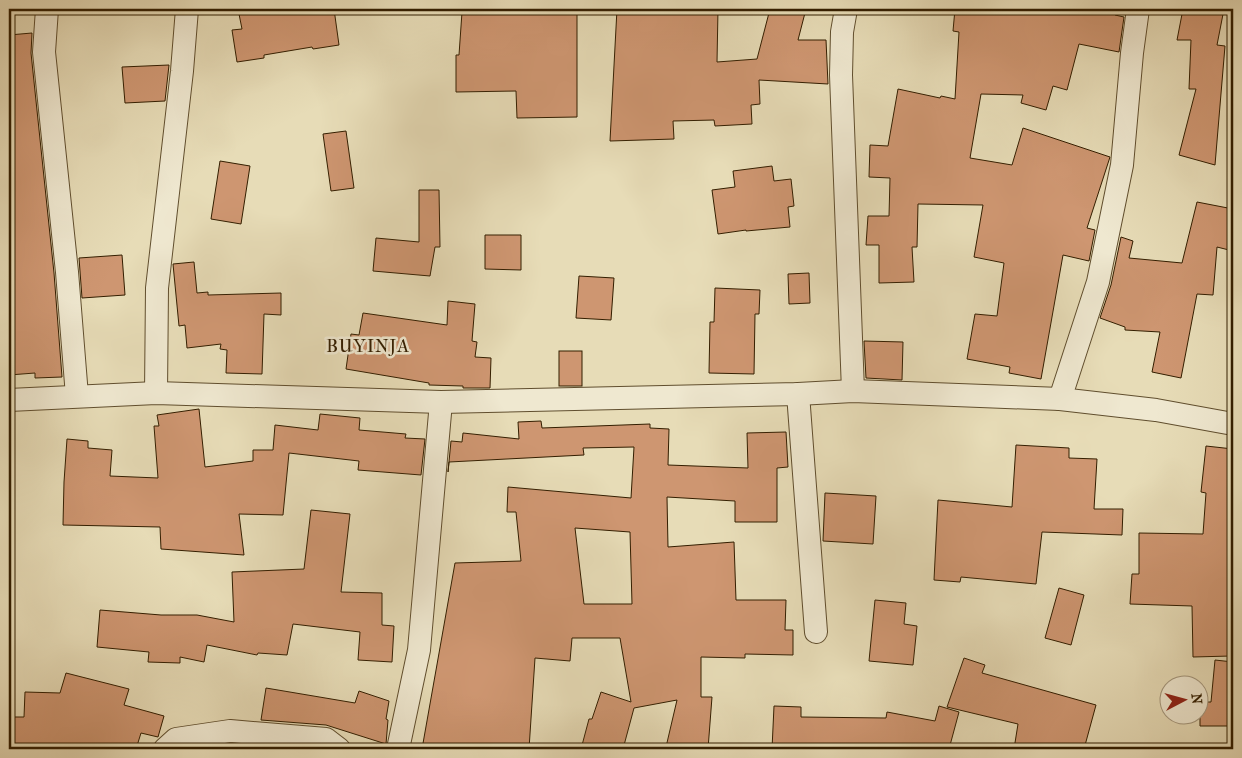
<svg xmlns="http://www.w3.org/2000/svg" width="1242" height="758" viewBox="0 0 1242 758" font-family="'IM FELL French Canon',serif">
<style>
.building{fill:#ce9671;stroke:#331e00;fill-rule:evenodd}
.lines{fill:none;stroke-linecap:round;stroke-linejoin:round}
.minor-casing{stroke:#604e2e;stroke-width:24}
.minor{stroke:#efe8d0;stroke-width:22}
.labels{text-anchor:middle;stroke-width:5;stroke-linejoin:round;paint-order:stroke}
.quarter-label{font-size:18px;letter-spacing:1px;fill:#331e00;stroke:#efe8d0}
</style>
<rect width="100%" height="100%" fill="#e7dcb7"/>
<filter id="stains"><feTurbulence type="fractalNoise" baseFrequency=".004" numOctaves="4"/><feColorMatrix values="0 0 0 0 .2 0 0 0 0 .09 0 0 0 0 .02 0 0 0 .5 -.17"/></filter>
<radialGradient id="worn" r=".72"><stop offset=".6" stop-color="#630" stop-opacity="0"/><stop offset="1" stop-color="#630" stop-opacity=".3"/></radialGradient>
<!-- building -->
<g class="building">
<polygon points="238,9 334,9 339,45 313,49 312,47 264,55 264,58 237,62 232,30 242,29"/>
<polygon points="485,9 573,9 573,12 577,12 577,117 517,118 516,91 456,92 456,55 459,55 462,12 485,14"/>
<polygon points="617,9 718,9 717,62 757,59 770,9 806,9 798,40 826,40 828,84 759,80 760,104 751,105 752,124 715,126 714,120 673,121 674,139 610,141"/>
<polygon points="955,9 1117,9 1115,15 1124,17 1119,52 1079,44 1067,90 1053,86 1046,110 1021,103 1023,95 981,94 970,158 1012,165 1023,128 1110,157 1087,228 1095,230 1089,261 1063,255 1041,379 1009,373 1010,367 967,359 975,314 997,316 1004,263 974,257 983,205 918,204 917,247 912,247 914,282 879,283 879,245 866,245 868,216 889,216 890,178 869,177 870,145 888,146 898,89 940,98 941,96 955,99 959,32 953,31"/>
<polygon points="1183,9 1224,9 1217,45 1225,46 1215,165 1179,155 1196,89 1189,89 1191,40 1177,40"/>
<polygon points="32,33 31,53 54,273 62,377 35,378 35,373 9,375 9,35"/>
<polygon points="169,65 165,101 125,103 122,67"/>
<polygon points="346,131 354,188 331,191 323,134"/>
<polygon points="220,161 250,166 241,224 211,219"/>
<polygon points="772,166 774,181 791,179 794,206 788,207 790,227 746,231 746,230 718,234 712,190 735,187 733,171"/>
<polygon points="419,190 439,190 440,247 435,247 430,276 373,271 376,238 419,242"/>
<polygon points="1197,202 1233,209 1233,251 1217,247 1213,295 1197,294 1181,378 1152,372 1160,332 1125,330 1125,327 1100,318 1111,285 1121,237 1133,241 1129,258 1182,263"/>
<polygon points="485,235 521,235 521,270 485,269"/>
<polygon points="122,255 125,295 82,298 79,258"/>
<polygon points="194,262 197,293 208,292 208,295 281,293 281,315 264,314 262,374 226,373 227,350 220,349 221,344 187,348 185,325 179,326 173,264"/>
<polygon points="809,273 810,303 789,304 788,274"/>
<polygon points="579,276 614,278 611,320 576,318"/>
<polygon points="715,288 760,290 759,314 755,314 754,374 709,373 710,322 714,322"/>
<polygon points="448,301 475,304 472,341 477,342 475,357 491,358 490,388 463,388 463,386 429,385 429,383 346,369 351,334 359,335 363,313 447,325"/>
<polygon points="864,341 903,342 902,380 866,378"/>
<rect x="559" y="351" width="23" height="35"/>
<polygon points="199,409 205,467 253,461 253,450 273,450 275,425 318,430 320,414 360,418 359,430 406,434 405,438 425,439 421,475 358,470 359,461 289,453 283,515 239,514 244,555 161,549 160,527 63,525 64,482 67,439 88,441 88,448 112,450 110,476 158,478 154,426 159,426 157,415"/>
<path d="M541,421L542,428L650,424V428L669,429L668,465L748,468L747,433L786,432L788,467L777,468V522H735V501L667,497L668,547L734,542L736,600H786L785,630H793V655L745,654V658L701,657V697H712L708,749H678L666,747L677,700L634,708L623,749H581L589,719H592L601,692L631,702L620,638H572L570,661L535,658L529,749H422L455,563L521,561L516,512H507L508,487L631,498L634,447L583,448L584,455L449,462L448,472L451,441L462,442L463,433L519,439L518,422ZM575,528L630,532L632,604H584Z"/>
<polygon points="1016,445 1069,448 1069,458 1097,459 1094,509 1123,509 1122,535 1042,532 1036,584 961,577 960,582 934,580 938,500 1012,507"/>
<polygon points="1206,446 1233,449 1233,605 1230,605 1231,656 1193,657 1192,606 1130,604 1132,574 1139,574 1139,533 1203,534 1206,493 1201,492"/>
<polygon points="825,493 876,496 873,544 823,541"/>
<polygon points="311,510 350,514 341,592 382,593 382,625 394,626 392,662 358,660 360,632 293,624 287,655 258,653 257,655 207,645 204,662 180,657 180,663 148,662 149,652 97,647 100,610 161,615 197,615 234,622 232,572 304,569"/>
<polygon points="1059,588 1084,595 1071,645 1045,638"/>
<polygon points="875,600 906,603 904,624 917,626 913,665 869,661"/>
<polygon points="964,658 985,665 982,673 1096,705 1084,749 1014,749 1018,724 947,707"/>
<polygon points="1215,660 1233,662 1233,726 1200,726 1200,702 1211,702"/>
<polygon points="66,673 129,689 124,705 164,716 158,737 141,733 136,749 9,749 9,717 24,717 25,692 60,693"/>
<polygon points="266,688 355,703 359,691 389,701 386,719 388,720 386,744 326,725 261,720"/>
<polygon points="774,706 801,707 801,717 886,718 887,712 935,721 939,706 959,712 949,749 772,749"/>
</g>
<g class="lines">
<!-- minor casing -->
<g class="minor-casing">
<g id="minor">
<polyline points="47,9 44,52 67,272 77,396"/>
<polyline points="846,9 842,32 841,75 853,391"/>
<polyline points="156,393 157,288 182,71 187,9"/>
<polyline points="798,394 816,632"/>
<polyline points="1060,399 1098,282 1122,165 1132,53 1138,9"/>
<polyline points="9,400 156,393 441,402 798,394 853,391 1060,399 1156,410 1233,424"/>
<polyline points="165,749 176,739 230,731 326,739 339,749"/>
<polyline points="398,749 419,650 441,402"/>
</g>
</g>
<!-- minor -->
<use href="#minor" class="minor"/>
</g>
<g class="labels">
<!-- quarter labels -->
<g class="quarter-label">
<text x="368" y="352">BUYINJA</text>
</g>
</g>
<!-- margin -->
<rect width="1242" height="758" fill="none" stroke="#e7dcb7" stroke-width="30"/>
<rect x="10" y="10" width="1222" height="738" fill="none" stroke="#331e00" stroke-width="2.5"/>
<rect x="15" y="15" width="1212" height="728" fill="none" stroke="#331e00"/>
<!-- north arrow -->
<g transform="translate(1184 700) rotate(84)"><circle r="24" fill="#efe8d0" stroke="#a4977d"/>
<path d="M0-4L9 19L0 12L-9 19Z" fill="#8f2418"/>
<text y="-8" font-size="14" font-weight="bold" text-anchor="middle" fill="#331e00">N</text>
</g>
<rect width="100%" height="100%" filter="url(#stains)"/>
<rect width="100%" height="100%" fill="url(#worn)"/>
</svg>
